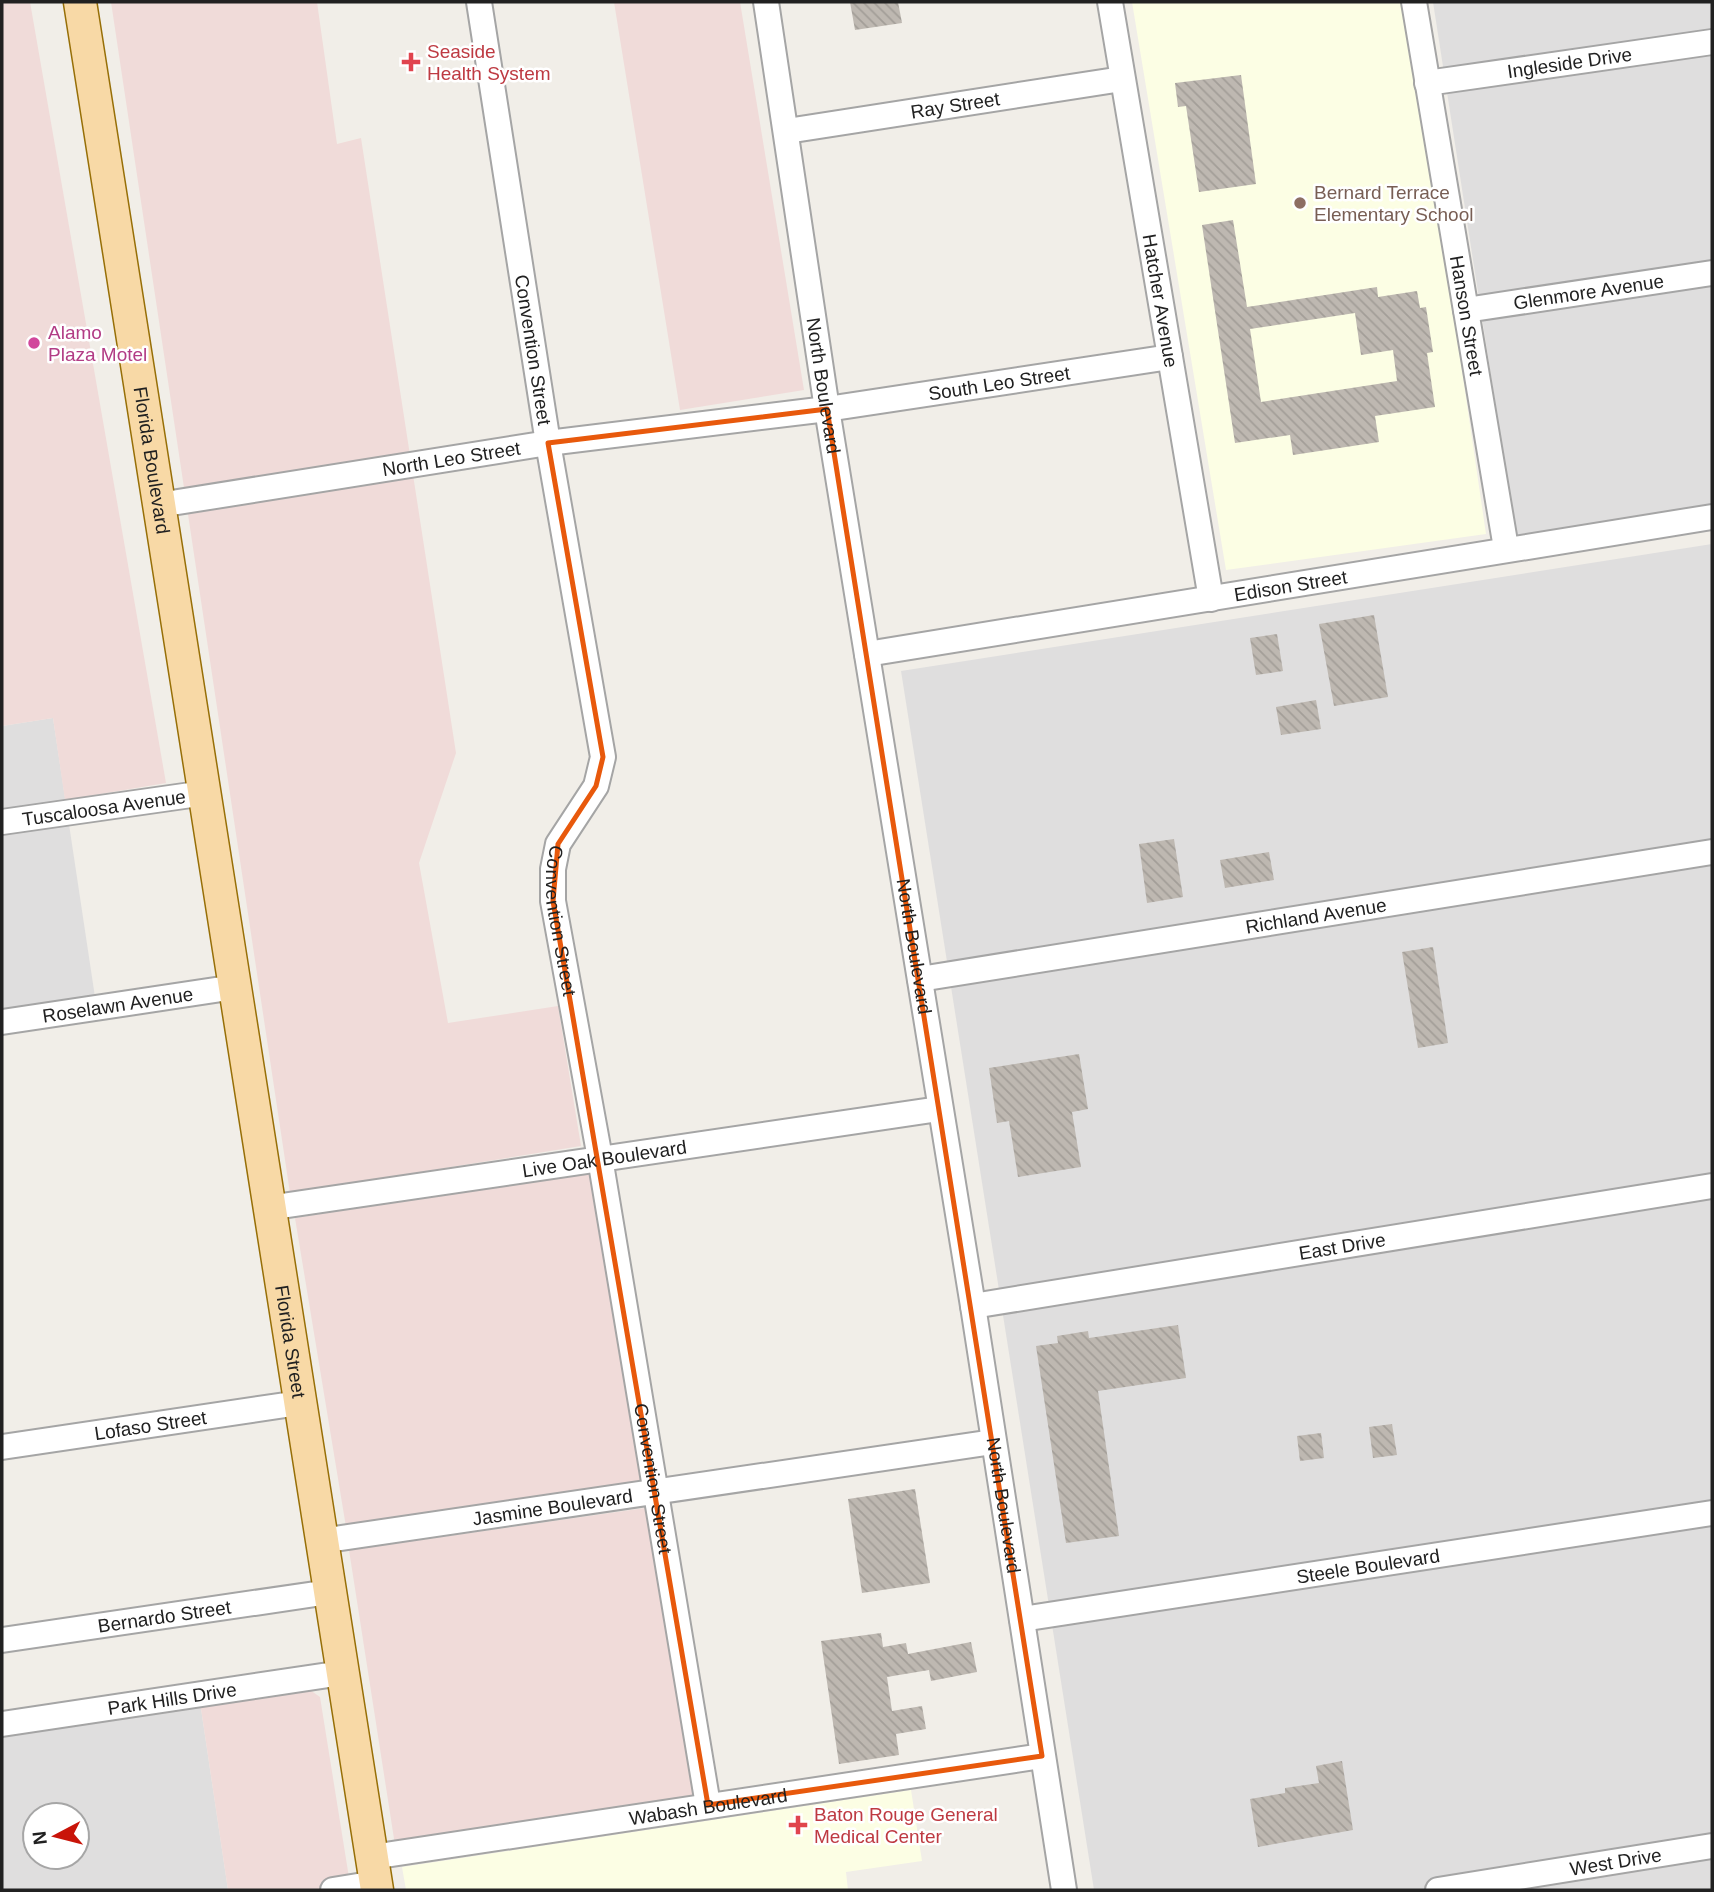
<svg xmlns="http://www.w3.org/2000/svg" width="1714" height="1892" viewBox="0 0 1714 1892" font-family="Arial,sans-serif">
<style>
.residential{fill:#dfdede;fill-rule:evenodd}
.commercial{fill:#f0dbd9}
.education{fill:#fcfee4}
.building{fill:url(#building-back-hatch);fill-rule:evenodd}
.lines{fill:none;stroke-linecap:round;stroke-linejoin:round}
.minor-casing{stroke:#a5a5a5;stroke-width:28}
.major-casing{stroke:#976f07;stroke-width:35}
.minor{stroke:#fff;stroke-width:24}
.major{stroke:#f8d9a6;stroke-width:32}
.marked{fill:none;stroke:#e8590c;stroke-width:5;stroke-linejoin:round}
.health-dot{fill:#e0444e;stroke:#fff;stroke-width:2.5}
.education-dot{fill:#8d6e63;stroke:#fff;stroke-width:2.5}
.hotel-dot{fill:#d1479c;stroke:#fff;stroke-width:2.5}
.labels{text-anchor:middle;stroke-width:5;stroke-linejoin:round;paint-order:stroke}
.health-label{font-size:19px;fill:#be3a42;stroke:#fff;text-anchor:start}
.street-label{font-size:19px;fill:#212121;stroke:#fff}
.education-label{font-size:19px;fill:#785e54;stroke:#fff;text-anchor:start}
.hotel-label{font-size:19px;fill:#b23c85;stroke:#fff;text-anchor:start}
</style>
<defs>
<pattern id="building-back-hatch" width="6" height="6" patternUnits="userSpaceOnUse" patternTransform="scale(1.75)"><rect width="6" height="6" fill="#beb8b1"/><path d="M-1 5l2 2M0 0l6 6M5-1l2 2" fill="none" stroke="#a39e98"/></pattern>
</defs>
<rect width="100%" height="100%" fill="#f1eee8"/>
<!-- residential -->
<g class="residential">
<polygon points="1433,2 1712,2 1712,507 1516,537"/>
<polygon points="1712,544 1712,1890 1094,1890 901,671"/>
<polygon points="53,718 95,997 2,1012 2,726"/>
<path d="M200,1702L228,1890H2V1737ZM35,1815H77V1857H35Z"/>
</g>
<!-- commercial -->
<g class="commercial">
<polygon points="2,2 30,2 166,783 65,800 53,718 2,726"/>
<polygon points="111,2 317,2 337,144 361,138 456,753 419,863 448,1023 558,1006 581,1146 290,1193"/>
<polygon points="614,2 740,2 804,390 680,410"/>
<polygon points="591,1171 642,1482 346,1527 295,1218"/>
<polygon points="645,1508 695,1795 395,1845 349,1550"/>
<polygon points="310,1690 320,1697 351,1890 228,1890 200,1702"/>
</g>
<!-- education -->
<g class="education">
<polygon points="1132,2 1401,2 1454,316 1486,534 1226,570"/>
<polygon points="911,1790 922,1861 846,1872 848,1890 406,1890 402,1867"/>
</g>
<!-- building -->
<g class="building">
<polygon points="850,2 898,2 902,23 855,30"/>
<polygon points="1241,75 1256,184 1199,192 1186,106 1178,107 1175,83"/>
<path d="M1233,220L1247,307L1377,287L1378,297L1417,291L1420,308L1426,307L1433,352L1427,353L1435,407L1375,416L1379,442L1293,455L1290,435L1235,443L1202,225ZM1355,313L1361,355L1393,350L1397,381L1261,402L1250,329Z"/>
<polygon points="1374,615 1388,697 1334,706 1319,624"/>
<polygon points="1277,634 1283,671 1256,675 1250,638"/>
<polygon points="1316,700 1321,729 1281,735 1276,707"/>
<polygon points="1174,839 1183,897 1147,903 1139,844"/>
<polygon points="1269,852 1274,880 1225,888 1220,860"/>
<polygon points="1433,947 1448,1043 1418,1048 1402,952"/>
<polygon points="1079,1054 1088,1109 1072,1112 1081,1167 1018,1177 1009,1121 997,1123 989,1068"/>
<polygon points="1178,1325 1186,1378 1098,1391 1119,1536 1066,1543 1036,1346 1058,1343 1057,1336 1088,1331 1089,1338"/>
<polygon points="1392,1424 1397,1455 1373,1458 1369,1427"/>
<polygon points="1321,1433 1324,1458 1300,1461 1297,1436"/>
<polygon points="915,1489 930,1583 862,1593 848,1499"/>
<polygon points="881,1633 883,1647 906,1643 908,1654 971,1642 977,1672 931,1681 929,1670 887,1677 892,1711 922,1706 926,1729 896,1734 899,1755 839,1764 821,1641"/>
<polygon points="1342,1761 1353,1830 1258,1847 1250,1799 1285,1793 1285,1788 1319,1783 1316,1766"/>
</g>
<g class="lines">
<!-- minor casing -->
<g class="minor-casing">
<g id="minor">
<path id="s1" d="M479,2L548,443L603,757L596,786L558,844L553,869V901L600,1158L708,1805"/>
<path id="s2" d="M766,2L827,409L973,1306L1064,1890"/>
<path id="s3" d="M1110,2L1211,599"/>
<path id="s4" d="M1414,2L1506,548"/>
<path id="s5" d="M1427,83L1712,42"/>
<path id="s6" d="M787,131L1122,79"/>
<path id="s7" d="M1466,310L1712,273"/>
<path id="s8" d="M159,505L548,443L827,409L1170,357"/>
<path id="s9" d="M867,654L1712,517"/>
<path id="s10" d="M2,822L205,793"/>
<path id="s11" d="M920,979L1712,852"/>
<path id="s12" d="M2,1022L235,987"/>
<path id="s13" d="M268,1208L939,1109"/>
<path id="s14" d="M973,1306L1712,1186"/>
<path id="s15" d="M2,1447L299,1403"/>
<path id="s16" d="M321,1541L993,1442"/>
<path id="s17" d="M1022,1619L1712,1513"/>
<path id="s18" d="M2,1640L329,1592"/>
<path id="s19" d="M2,1724L342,1673"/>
<path id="s20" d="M372,1857L1042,1756"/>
<polyline points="333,1890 376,1883"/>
<path id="s21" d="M1438,1890L1712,1846"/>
</g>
</g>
<!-- major casing -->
<g class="major-casing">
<g id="major">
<path id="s22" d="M80,2L377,1890"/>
</g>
</g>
<!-- minor -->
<use href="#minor" class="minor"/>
<!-- major -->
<use href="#major" class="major"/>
</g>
<!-- marked area -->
<path class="marked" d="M827,409L1042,1756L708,1805L553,901L558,844L596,786L603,757L548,443Z"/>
<!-- markers -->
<g class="health-dot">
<path d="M407.5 51.5h7v7h7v7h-7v7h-7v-7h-7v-7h7z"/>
<path d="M794.5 1814.5h7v7h7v7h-7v7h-7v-7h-7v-7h7z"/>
</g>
<circle class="education-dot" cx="1300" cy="203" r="7"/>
<circle class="hotel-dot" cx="34" cy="343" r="7"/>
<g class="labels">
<!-- health labels -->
<g class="health-label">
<text x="427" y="58">Seaside<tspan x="427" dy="22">Health System</tspan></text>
<text x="814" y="1821">Baton Rouge General<tspan x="814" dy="22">Medical Center</tspan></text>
</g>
<!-- street labels -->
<g class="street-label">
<text dy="7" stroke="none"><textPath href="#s5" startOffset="144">Ingleside Drive</textPath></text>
<text dy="7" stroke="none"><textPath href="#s6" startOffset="170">Ray Street</textPath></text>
<text dy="7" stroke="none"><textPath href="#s7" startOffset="124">Glenmore Avenue</textPath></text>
<text dy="7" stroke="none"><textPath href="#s3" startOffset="303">Hatcher Avenue</textPath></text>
<text dy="7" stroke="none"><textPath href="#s4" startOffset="318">Hanson Street</textPath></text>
<text dy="7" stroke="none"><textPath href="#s1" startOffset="352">Convention Street</textPath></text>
<text dy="7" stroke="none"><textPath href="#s8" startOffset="849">South Leo Street</textPath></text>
<text dy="7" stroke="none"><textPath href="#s2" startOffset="388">North Boulevard</textPath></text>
<text dy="7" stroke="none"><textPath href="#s8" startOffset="296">North Leo Street</textPath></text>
<text dy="7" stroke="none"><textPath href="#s22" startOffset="464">Florida Boulevard</textPath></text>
<text dy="7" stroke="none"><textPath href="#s9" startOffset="429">Edison Street</textPath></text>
<text dy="7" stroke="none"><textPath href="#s10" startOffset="103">Tuscaloosa Avenue</textPath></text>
<text dy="7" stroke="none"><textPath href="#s11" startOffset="401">Richland Avenue</textPath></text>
<text dy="7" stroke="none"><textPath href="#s1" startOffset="942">Convention Street</textPath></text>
<text dy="7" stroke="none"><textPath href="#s2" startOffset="956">North Boulevard</textPath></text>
<text dy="7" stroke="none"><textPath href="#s12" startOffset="117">Roselawn Avenue</textPath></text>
<text dy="7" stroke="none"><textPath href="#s13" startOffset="340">Live Oak Boulevard</textPath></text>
<text dy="7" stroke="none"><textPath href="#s14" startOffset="374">East Drive</textPath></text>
<text dy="7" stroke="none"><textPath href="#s22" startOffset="1356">Florida Street</textPath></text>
<text dy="7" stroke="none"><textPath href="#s15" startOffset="150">Lofaso Street</textPath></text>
<text dy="7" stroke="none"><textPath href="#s1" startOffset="1508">Convention Street</textPath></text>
<text dy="7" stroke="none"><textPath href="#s16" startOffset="234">Jasmine Boulevard</textPath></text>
<text dy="7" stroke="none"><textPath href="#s2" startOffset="1522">North Boulevard</textPath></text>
<text dy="7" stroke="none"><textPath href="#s17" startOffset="350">Steele Boulevard</textPath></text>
<text dy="7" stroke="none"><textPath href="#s18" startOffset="164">Bernardo Street</textPath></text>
<text dy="7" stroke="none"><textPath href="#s19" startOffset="172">Park Hills Drive</textPath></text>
<text dy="7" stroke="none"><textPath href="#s20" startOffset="340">Wabash Boulevard</textPath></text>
<text dy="7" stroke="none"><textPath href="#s21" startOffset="180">West Drive</textPath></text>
</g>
<!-- education labels -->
<g class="education-label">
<text x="1314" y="199">Bernard Terrace<tspan x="1314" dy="22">Elementary School</tspan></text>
</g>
<!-- hotel labels -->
<g class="hotel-label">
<text x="48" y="339">Alamo<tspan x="48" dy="22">Plaza Motel</tspan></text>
</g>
</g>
<!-- border -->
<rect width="1714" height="1892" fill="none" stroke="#212121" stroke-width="7"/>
<!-- north arrow -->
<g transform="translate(56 1836) rotate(263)"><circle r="33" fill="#ffffff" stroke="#a6a6a6" stroke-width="2"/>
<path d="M0-5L12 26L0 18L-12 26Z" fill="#c91409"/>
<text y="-10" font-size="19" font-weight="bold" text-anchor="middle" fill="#212121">N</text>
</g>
</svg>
